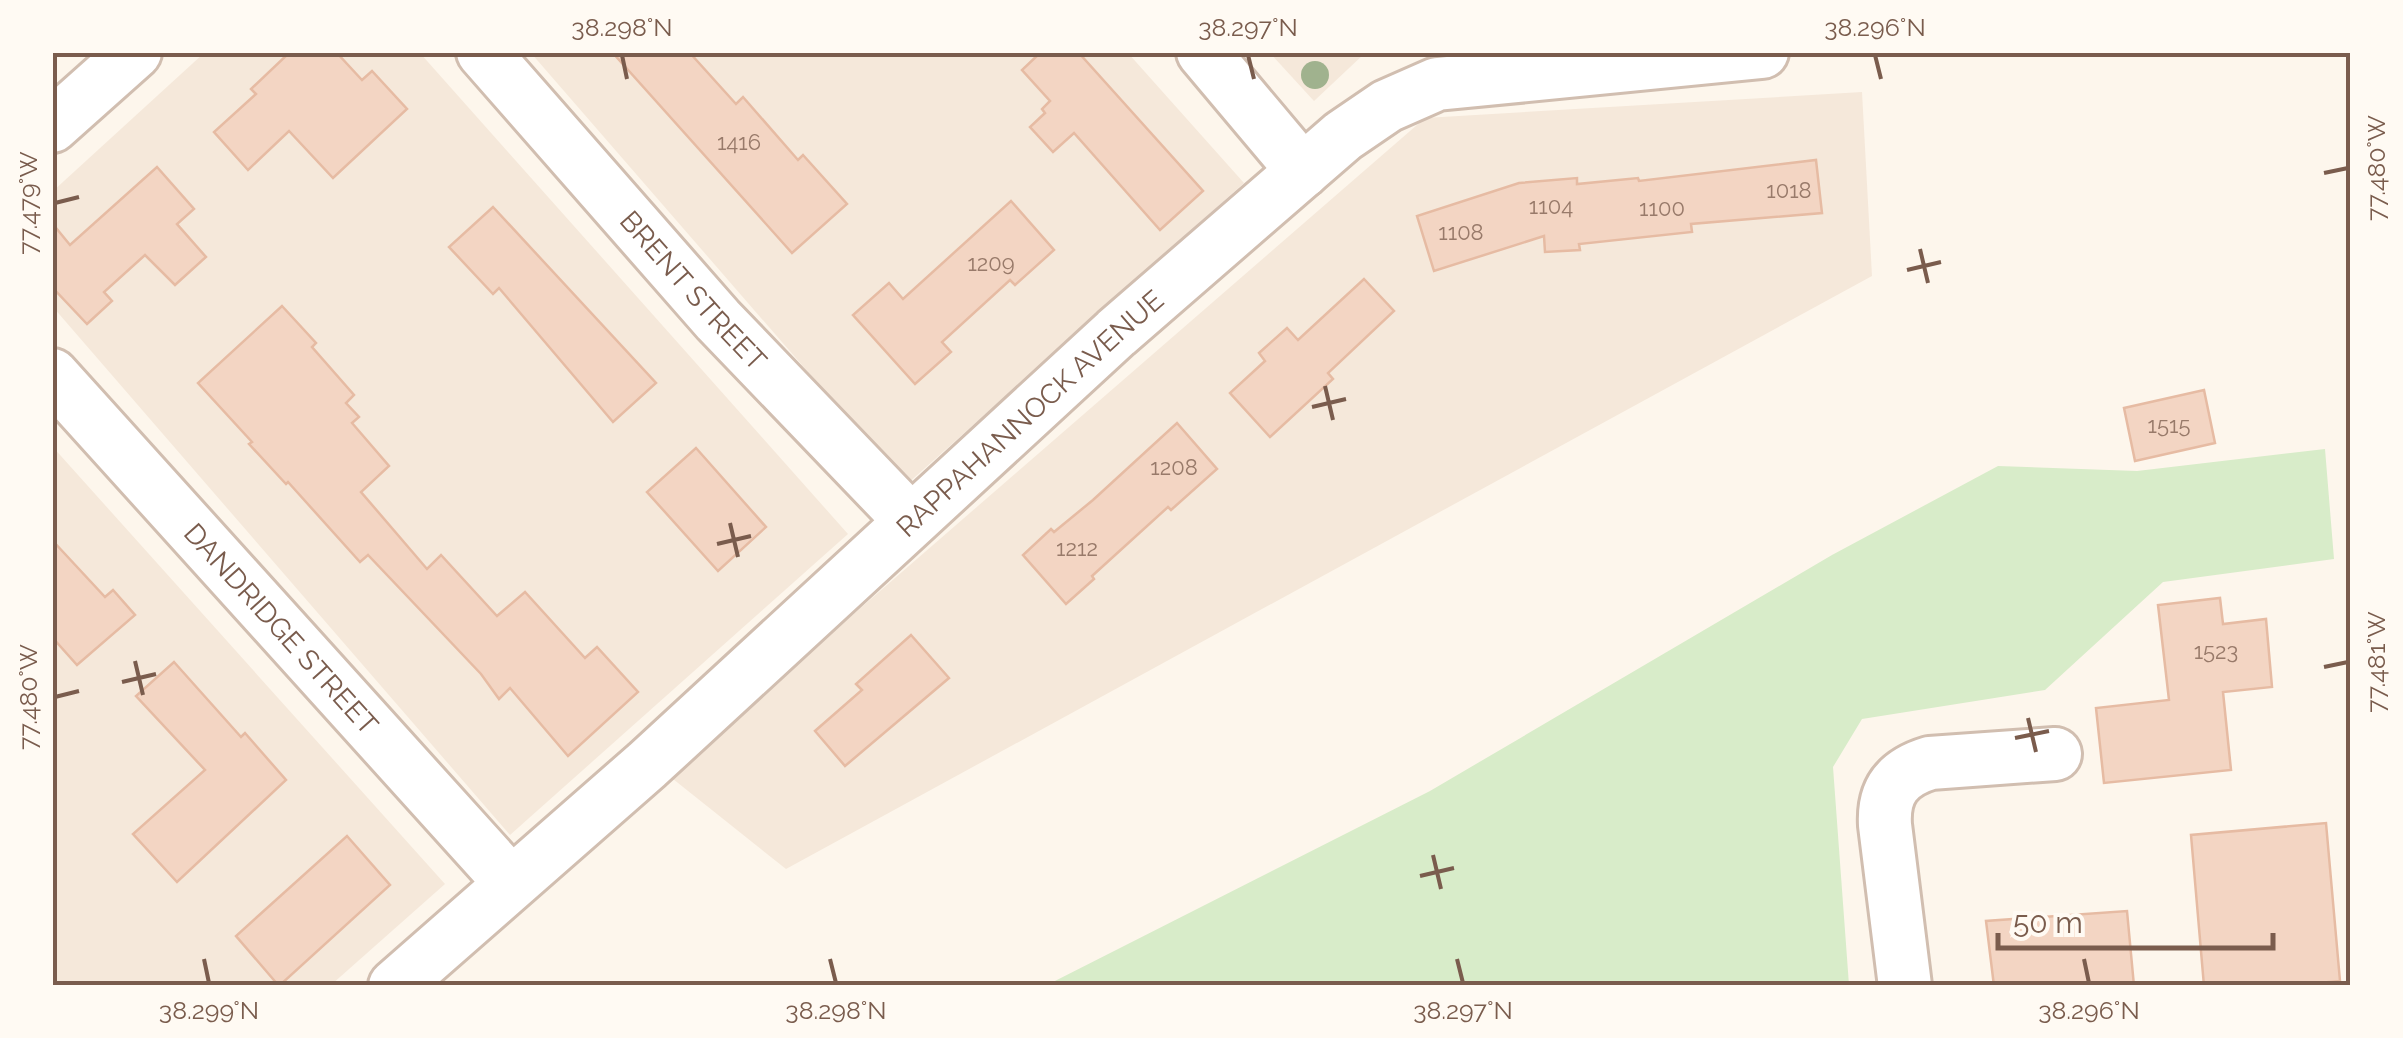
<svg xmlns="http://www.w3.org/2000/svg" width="2403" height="1038" viewBox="0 0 2403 1038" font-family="Raleway,sans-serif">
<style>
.residential{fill:#f5e8da}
.green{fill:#d8ecc9}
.building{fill:#f3d5c3;stroke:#e6bba3;stroke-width:2.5}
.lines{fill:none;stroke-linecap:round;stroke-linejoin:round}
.minor-casing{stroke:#d1beb0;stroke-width:58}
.minor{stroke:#fff;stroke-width:52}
.tree{fill:#a0b28e}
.ticks{fill:none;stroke:#7a5c4d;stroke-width:4}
.labels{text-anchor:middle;stroke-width:8;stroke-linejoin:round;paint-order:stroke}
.number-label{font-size:22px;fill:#987a6a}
.street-label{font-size:28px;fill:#7a5c4d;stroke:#fffaf3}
.neatline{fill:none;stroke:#7a5c4d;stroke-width:4}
.ticks-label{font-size:25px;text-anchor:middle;fill:#7a5c4d}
</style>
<rect width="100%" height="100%" fill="#fdf6ec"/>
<!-- residential -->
<g class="residential">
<polygon points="204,53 420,53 848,534 510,835 53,307 52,192"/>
<polygon points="531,53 1128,53 1244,183 906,485"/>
<polygon points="1270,53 1365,53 1314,101"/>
<polygon points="1862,92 1872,276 786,869 668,775 1425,118"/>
<polygon points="52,446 445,884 331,985 53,985"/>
</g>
<!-- green -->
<polygon class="green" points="2325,449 2334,559 2163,582 2045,690 1862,719 1833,767 1849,985 1047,985 1430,791 1832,555 1998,466 2137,471"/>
<!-- building -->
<g class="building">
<polygon points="290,52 336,52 362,80 372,71 407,109 333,178 289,131 248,170 214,132 256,94 251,89"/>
<polygon points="612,52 689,52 736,104 743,97 798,160 803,155 847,204 792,253"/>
<polygon points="1041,52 1078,52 1203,191 1160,230 1074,133 1053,152 1030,127 1045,113 1042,109 1050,101 1022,70"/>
<polygon points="1816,160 1822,213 1691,224 1692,232 1579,244 1580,250 1545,252 1544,236 1434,271 1417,216 1519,183 1577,178 1577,184 1638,178 1639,181"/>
<polygon points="157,167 194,209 177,224 206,257 175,285 145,255 104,292 112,301 87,324 52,287 52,223 70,245"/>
<polygon points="1011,201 1054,250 1015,285 1010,280 942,342 951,352 915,384 853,315 889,283 903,299"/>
<polygon points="493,207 656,383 613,422 499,288 493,294 449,247"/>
<polygon points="1364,279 1394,311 1328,373 1333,379 1270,437 1230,393 1265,361 1259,353 1287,328 1298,340"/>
<polygon points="282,306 316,343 312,347 354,395 346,403 359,417 352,423 389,466 361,492 427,569 441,555 497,616 525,592 585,658 597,647 638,692 568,756 510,688 499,699 481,674 368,555 360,562 288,482 286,484 249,444 252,442 198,383"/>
<polygon points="2204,390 2215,443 2135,461 2124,408"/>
<polygon points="1177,423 1217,469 1171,510 1168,507 1092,576 1094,579 1066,604 1023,555 1051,529 1054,532 1093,500"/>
<polygon points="696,448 766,527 718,571 647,492"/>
<polygon points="52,540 105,597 113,590 135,615 77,665 52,637"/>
<polygon points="2220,598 2223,624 2266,619 2272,687 2223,692 2231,770 2104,783 2096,708 2169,700 2158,605"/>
<polygon points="911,635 949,678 845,766 815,731 862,690 856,684"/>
<polygon points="174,662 241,737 245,733 286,780 177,882 133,834 205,770 136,696"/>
<polygon points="2326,823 2340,981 2285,986 2204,986 2191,835"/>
<polygon points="347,836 390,885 279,986 236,936"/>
<polygon points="2127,911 2134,986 1994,986 1986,921"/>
</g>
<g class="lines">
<!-- minor casing -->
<g class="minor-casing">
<g id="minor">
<path id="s1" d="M483,52L718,320L911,521"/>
<polyline points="1203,52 1303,171"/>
<polyline points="52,126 135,52"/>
<path id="s2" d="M52,375L511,883"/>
<path id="s3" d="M395,986L647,765L1116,333L1343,136L1387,106L1437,84L1762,52"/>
<path d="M1905,986L1885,825C1883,791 1897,773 1930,763L2055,754"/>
</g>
</g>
<!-- minor -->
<use href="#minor" class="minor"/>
</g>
<!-- trees -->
<circle class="tree" cx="1315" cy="75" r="14"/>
<!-- ticks -->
<path class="ticks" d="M622,55L627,79M1248,55L1254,79M1875,55L1881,79M2324,173L2348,168M55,203L79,197M1920,249L1928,283M1907,270L1941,262M1325,386L1333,420M1312,407L1346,399M730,523L738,557M717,544L751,536M135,661L143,695M2324,667L2348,662M122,682L156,674M55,697L79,691M2028,718L2036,752M2015,738L2049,731M1433,855L1441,889M1420,876L1454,868M204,959L209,983M830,959L836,983M1457,959L1463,983M2084,959L2089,983"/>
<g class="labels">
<!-- number labels -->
<g class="number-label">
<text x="739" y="150">1416</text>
<text x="1789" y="198">1018</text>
<text x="1551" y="214">1104</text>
<text x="1662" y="216">1100</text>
<text x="1461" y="240">1108</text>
<text x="991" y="271">1209</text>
<text x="2169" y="433">1515</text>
<text x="1174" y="475">1208</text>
<text x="1077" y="556">1212</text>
<text x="2216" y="659">1523</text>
</g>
<!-- street labels -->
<g class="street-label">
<text dy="10" stroke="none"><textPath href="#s1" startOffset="318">BRENT STREET</textPath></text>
<text dy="10" stroke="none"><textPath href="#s3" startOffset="855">RAPPAHANNOCK AVENUE</textPath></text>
<text dy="10" stroke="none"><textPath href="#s2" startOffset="342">DANDRIDGE STREET</textPath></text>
</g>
</g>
<!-- border -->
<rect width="2403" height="1038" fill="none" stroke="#fffaf3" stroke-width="110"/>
<!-- scale -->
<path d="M1998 933v15h275v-15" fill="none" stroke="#7a5c4d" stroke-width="5"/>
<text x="2013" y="933" font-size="30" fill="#7a5c4d" stroke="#fffaf3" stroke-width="8" paint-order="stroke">50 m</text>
<rect x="55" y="55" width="2293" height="928" class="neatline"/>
<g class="ticks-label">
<text x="622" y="36">38.298°N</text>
<text x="1248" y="36">38.297°N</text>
<text x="1875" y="36">38.296°N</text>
<text transform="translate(2376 168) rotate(-90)" y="9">77.480°W</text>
<text transform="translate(28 203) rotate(-90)" y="9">77.479°W</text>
<text transform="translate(2376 662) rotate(-90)" y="9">77.481°W</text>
<text transform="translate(28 697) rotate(-90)" y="9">77.480°W</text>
<text x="209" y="1019">38.299°N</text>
<text x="836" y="1019">38.298°N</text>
<text x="1463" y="1019">38.297°N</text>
<text x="2089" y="1019">38.296°N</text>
</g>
</svg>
